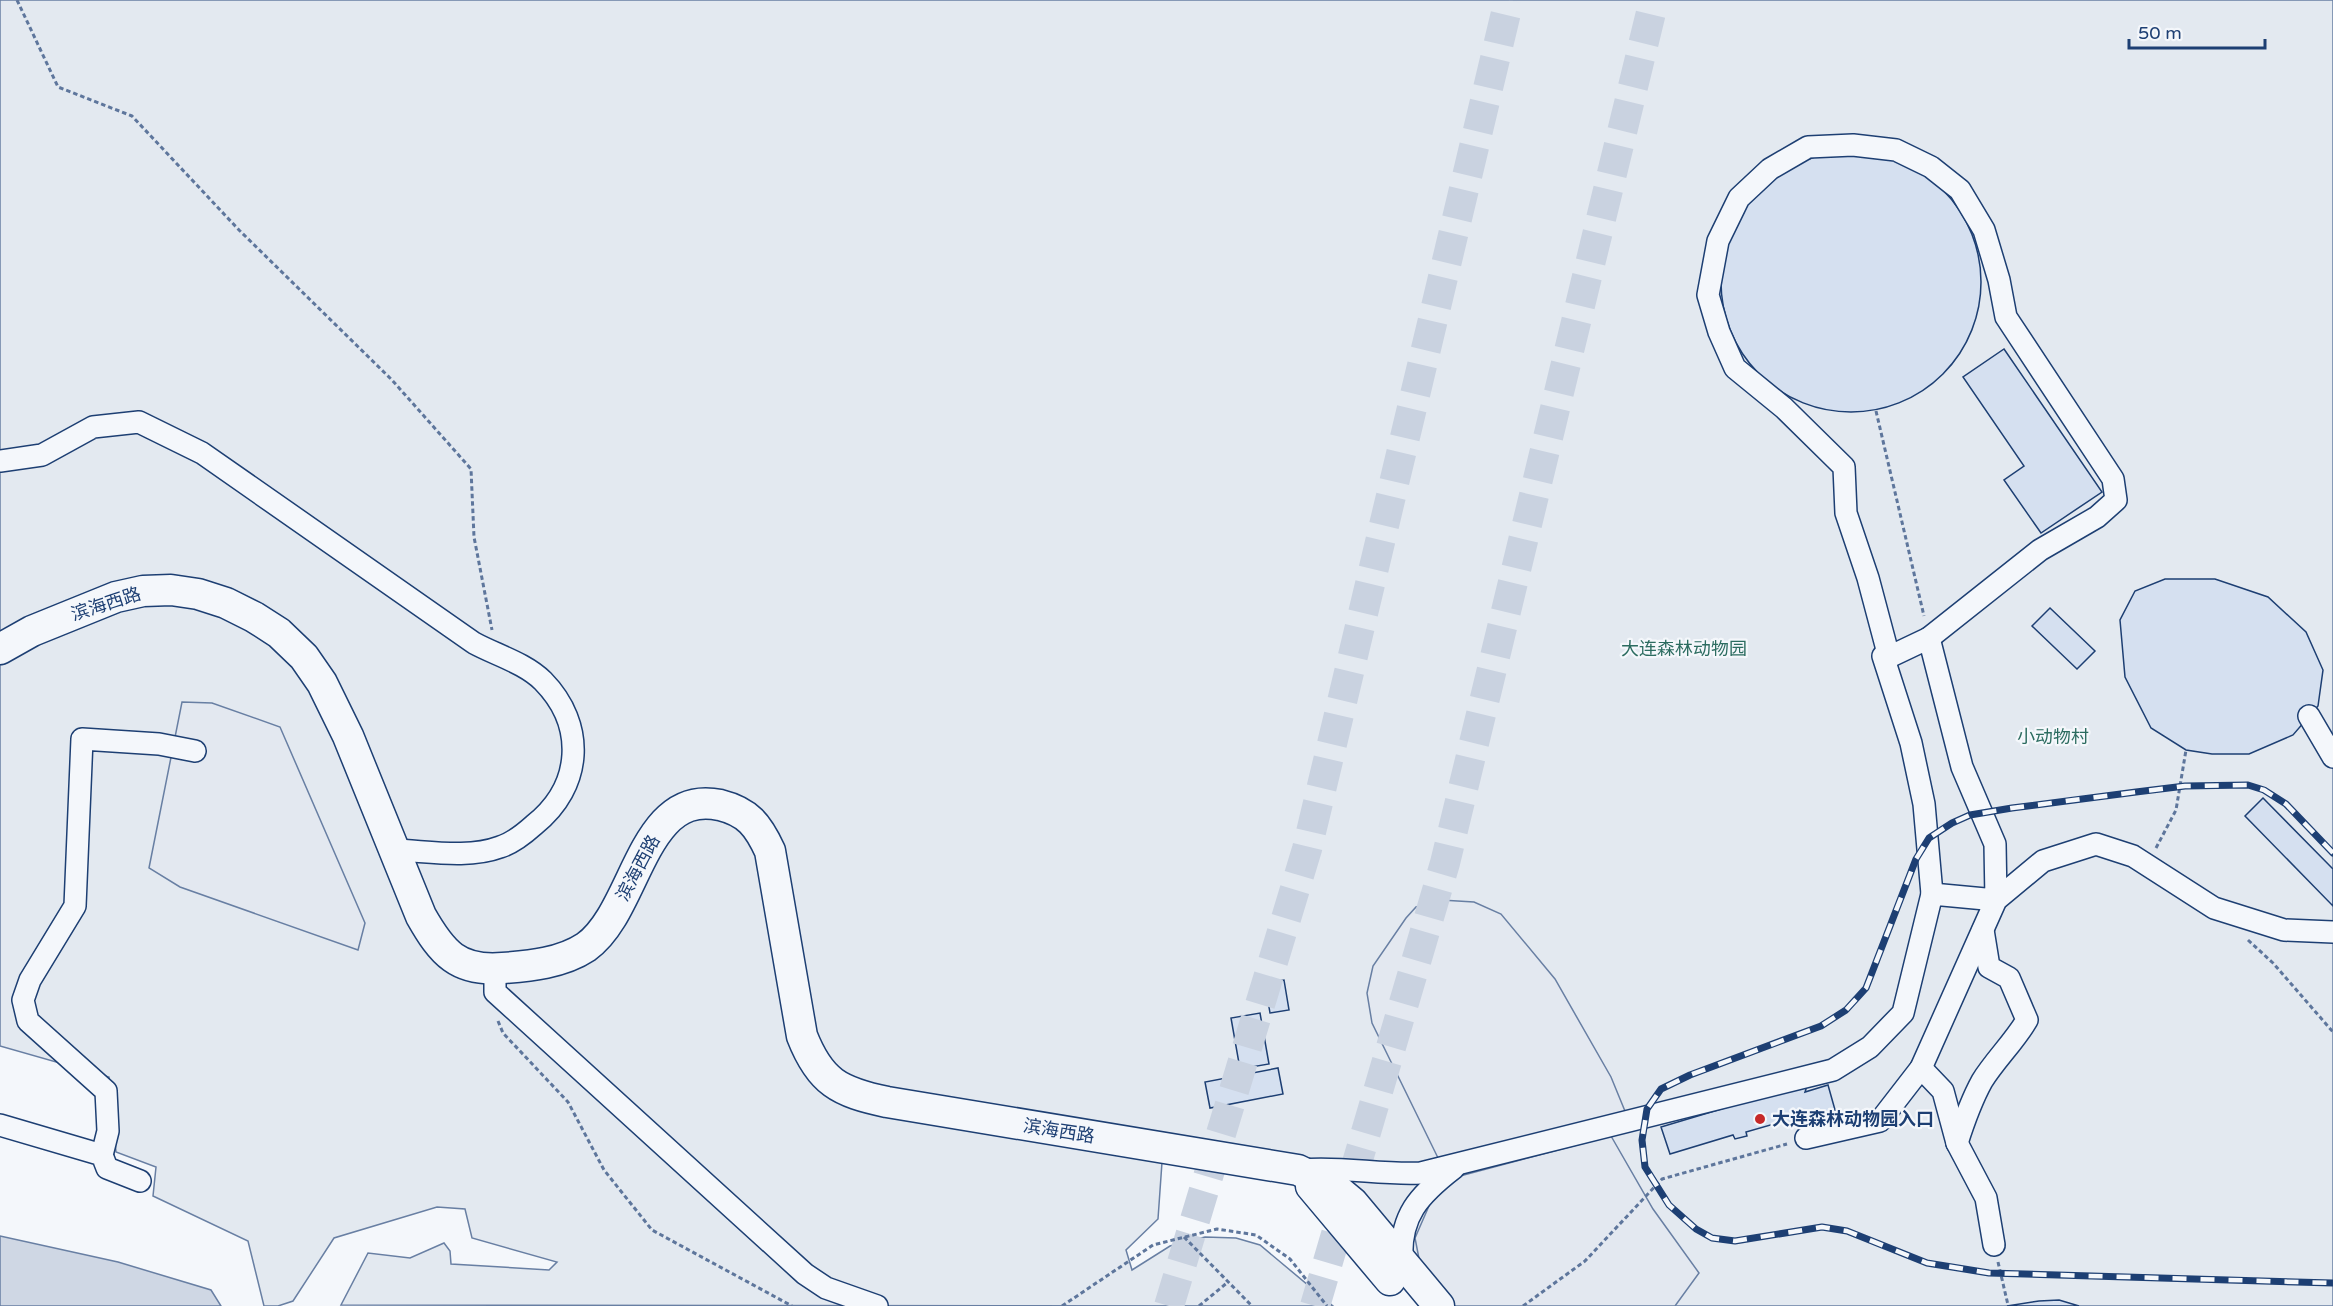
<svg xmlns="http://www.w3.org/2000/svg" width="2333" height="1306" viewBox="0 0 2333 1306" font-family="'Varela Round','Noto Sans SC',sans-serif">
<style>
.green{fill:#e3e9f0;stroke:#687fa3;stroke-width:1.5}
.parking{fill:#e3e8f0;stroke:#687fa3;stroke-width:1.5}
.water{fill:#cfd7e4;stroke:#687fa3;stroke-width:1.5}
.building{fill:#d5e0f0;stroke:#1d3f73;stroke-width:1.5}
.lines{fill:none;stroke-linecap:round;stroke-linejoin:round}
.highway-tunnel{stroke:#c9d2e0;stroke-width:30;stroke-dasharray:30 15;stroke-linecap:butt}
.minor-casing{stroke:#1d3f73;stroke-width:24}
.highway-casing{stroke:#1d3f73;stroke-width:33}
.path{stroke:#5e769c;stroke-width:3;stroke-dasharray:4.5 3;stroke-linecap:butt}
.minor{stroke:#f4f7fb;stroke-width:21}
.highway{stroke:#f4f7fb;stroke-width:30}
.rail-casing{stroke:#1d3f73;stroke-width:7}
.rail{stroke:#f4f7fb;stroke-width:4.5;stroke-dasharray:14;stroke-linecap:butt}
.poi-dot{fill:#c62828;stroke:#f4f7fb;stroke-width:2}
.labels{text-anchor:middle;stroke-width:4.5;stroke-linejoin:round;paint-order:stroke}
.street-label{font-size:18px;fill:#1d3f73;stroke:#f4f7fb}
.park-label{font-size:18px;fill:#2c6c60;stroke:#f4f7fb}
.poi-label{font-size:18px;font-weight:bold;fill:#1d3f73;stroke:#f4f7fb;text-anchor:start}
</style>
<rect width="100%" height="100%" fill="#f4f7fb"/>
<!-- green -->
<polygon class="green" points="0,0 2333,0 2333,1306 1426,1306 1274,1156 1164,1134 1158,1219 1126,1250 1132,1270 1170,1246 1205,1237 1236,1238 1260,1245 1333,1306 341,1305 368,1253 410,1258 444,1243 450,1251 451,1264 549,1270 557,1262 472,1238 465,1209 437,1207 334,1238 293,1301 278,1306 264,1306 248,1241 153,1196 156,1167 116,1152 109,1077 0,1046"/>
<!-- parking -->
<g class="parking">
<polygon points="182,702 212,703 280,727 365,923 358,950 180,887 149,868"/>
<polygon points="1441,900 1474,902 1501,914 1555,979 1611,1077 1627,1116 1440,1162 1372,1023 1367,993 1373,966 1406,918 1416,907"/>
<polygon points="1611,1136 1653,1209 1699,1273 1675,1306 1452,1306 1422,1274 1415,1238 1432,1199 1460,1176"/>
</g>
<!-- water -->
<polygon class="water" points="0,1236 118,1262 211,1290 221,1306 0,1306"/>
<!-- building -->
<g class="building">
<circle cx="1851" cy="282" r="130"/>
<polygon points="2004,349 2102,492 2041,533 2004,480 2024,466 1963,377"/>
<polygon points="2165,579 2215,579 2268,597 2306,632 2323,670 2318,706 2293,735 2249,754 2212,754 2186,750 2151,728 2125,677 2120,620 2135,591"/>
<polygon points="2050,608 2095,651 2077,669 2032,626"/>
<polygon points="2263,798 2333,869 2333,906 2245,816"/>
<polygon points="1284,980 1289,1010 1270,1013 1265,983"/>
<polygon points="1260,1013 1269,1064 1240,1069 1231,1018"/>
<polygon points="1278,1068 1283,1094 1210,1108 1205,1082"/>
<polygon points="1808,1083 1805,1092 1828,1085 1837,1117 1801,1128 1799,1122 1785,1126 1784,1121 1746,1132 1747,1136 1735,1139 1733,1135 1670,1154 1661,1127"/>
<polygon points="2059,1300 2079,1306 2007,1306 2039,1301"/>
</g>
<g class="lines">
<!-- highway-tunnel -->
<g class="highway-tunnel">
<polyline points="1169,1306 1307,849 1509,0"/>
<polyline points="1315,1306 1445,863 1654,0"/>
</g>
<!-- minor casing -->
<g class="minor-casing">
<g id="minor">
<polygon points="1853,145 1896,150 1931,167 1960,190 1984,230 1999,280 2006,317 2113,479 2116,500 2097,517 2040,550 1929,638 1889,657 1868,578 1846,513 1844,467 1784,408 1735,368 1719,332 1708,295 1718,241 1739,198 1770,169 1808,147"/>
<path d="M0,461L42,455L93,427L139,422L202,453L474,643C496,655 525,663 543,681C586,725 583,786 534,825C524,834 513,843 500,847C468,859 427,851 394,850"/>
<polyline points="1883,656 1911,743 1924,804 1932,894"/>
<polyline points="2309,716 2333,757"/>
<polyline points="495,969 495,992 805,1274 826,1288 877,1306"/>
<polyline points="1921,1068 1943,1091 1957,1143 1986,1198 1994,1245"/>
<polyline points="0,1125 102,1155 107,1168 140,1181"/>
<polyline points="1806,1138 1880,1121 1921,1068 1996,900 2043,861 2096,844 2133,856 2214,908 2284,930 2333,932"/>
<path d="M1957,1143C1964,1121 1971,1101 1982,1081C1995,1060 2014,1042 2027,1020L2009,978L1989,967L1983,930"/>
<polyline points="102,1155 108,1131 106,1091 28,1021 23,1000 30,980 75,906 82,739 159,744 195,751"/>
<path d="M1300,1170C1341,1166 1380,1175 1421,1173L1833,1070L1870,1047L1903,1013L1932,894L1996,900L1995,844L1962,767L1929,638"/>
<path d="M1402,1262C1399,1216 1419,1195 1454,1168"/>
</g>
</g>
<!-- highway casing -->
<g class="highway-casing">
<g id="highway">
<path d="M0,649L32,631L116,597L143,591L171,590L198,594L226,603L254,617L279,633L304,657L322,683L348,736L421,916C442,953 458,972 503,968C530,966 562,963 586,947C637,911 641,788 720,805C748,812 758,825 770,851L802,1036C820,1082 839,1092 887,1102L1298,1170L1335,1188L1353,1203L1439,1306"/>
<polyline points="1311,1186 1390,1280"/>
</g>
</g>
<!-- path -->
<g class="path">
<polyline points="17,0 58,87 132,116 239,230 392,380 471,469 474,537 492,630"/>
<polyline points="1876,411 1924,616"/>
<polyline points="2156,848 2176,810 2186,750"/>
<polyline points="2248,940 2273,963 2333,1032"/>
<polyline points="498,1021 503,1033 568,1102 604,1170 652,1230 792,1306"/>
<polyline points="1184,1237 1252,1306"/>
<polyline points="1998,1262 2008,1305"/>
<polyline points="1062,1306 1153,1245 1217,1229 1256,1235 1290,1259 1327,1306"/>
<polyline points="1199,1306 1228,1282"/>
<polyline points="1523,1306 1585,1261 1662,1179 1787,1144"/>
</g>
<!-- minor -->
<use href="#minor" class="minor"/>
<!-- highway -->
<use href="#highway" class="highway"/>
<!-- rail casing -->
<g class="rail-casing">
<polyline id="rail" points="2333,853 2286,804 2264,790 2248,785 2185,786 2136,792 2012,808 1970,815 1952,823 1929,838 1916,859 1866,988 1846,1010 1821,1026 1690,1075 1661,1089 1647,1109 1642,1140 1645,1167 1669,1205 1696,1229 1712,1238 1735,1241 1822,1227 1847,1231 1927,1263 1989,1273 2333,1283"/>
</g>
<!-- rail -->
<use href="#rail" class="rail"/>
</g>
<!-- markers -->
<circle class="poi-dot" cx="1760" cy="1119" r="6"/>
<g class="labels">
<!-- street labels -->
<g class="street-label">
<text transform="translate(106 604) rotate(-18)" y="6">滨海西路</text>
<text transform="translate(638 868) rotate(-62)" y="6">滨海西路</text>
<text transform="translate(1059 1131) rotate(9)" y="6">滨海西路</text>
</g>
<!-- park labels -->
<g class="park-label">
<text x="1684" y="655">大连森林动物园</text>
<text x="2053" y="743">小动物村</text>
</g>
<!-- poi labels -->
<g class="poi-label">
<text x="1772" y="1125">大连森林动物园入口</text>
</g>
</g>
<!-- scale -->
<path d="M2129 39v9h136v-9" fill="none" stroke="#1d3f73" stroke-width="3"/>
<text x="2138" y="39" font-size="18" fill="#1d3f73" stroke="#f4f7fb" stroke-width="4.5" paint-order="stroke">50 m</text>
</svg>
